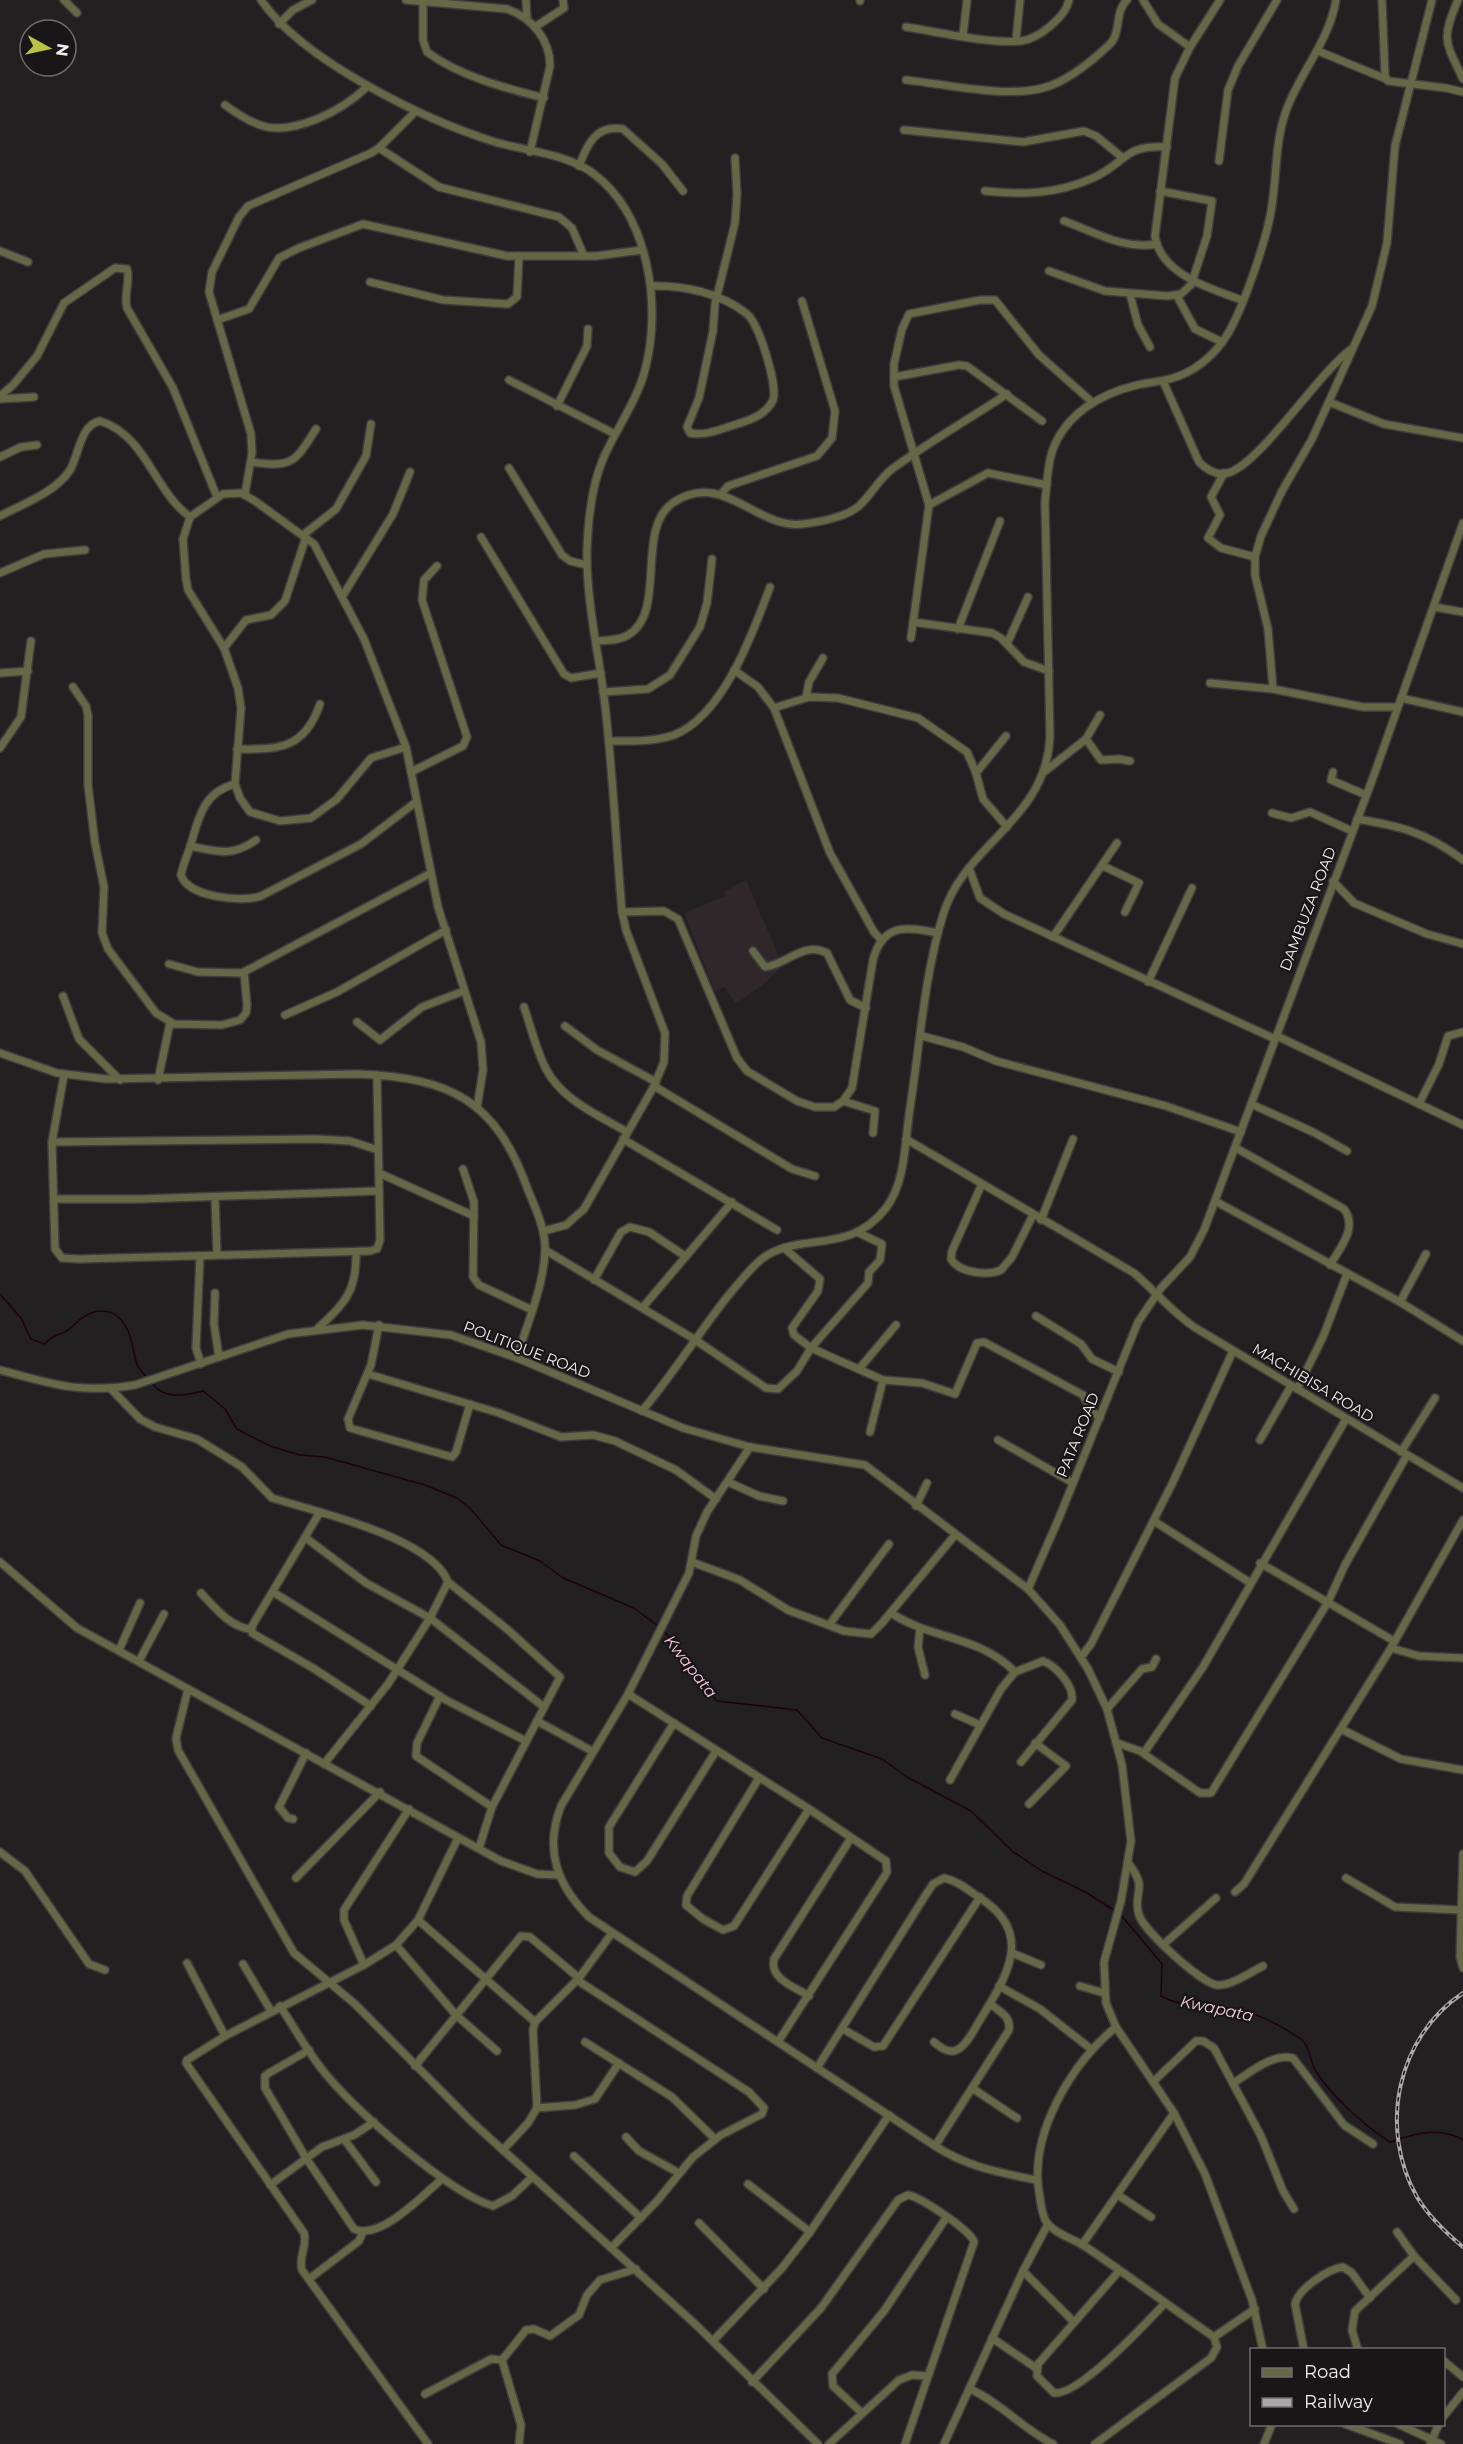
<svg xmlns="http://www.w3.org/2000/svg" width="1463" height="2444" viewBox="0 0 1463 2444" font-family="Montserrat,sans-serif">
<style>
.built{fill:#30272b}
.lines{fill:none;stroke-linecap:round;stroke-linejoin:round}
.stream{stroke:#1e0011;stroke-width:1.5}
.minor-casing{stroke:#403d3e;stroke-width:10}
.minor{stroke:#656846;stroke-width:7}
.rail-casing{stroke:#aba8a9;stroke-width:4}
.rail{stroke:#191618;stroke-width:1.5;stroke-dasharray:4.5;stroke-linecap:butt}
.labels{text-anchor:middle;stroke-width:4.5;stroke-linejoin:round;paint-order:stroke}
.street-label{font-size:15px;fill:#f0eeef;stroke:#191618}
.water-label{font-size:16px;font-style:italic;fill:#f8cbe0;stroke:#191618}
</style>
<rect width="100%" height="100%" fill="#232021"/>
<!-- built -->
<polygon class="built" points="746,880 783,966 766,982 736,1004 724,987 715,992 684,913 725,896 724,892"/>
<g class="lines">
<!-- stream -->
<g class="stream">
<path d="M0,1294L21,1318L31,1339L45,1344C51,1334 64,1335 72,1327C93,1305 119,1304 130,1336C133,1345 134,1355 137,1364C139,1370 144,1374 148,1379"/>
<path d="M151,1383C166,1400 183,1396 203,1391L225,1409L237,1429L270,1446L300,1455L325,1457L425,1485L457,1498L470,1508L501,1545L540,1561L563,1578L634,1608L658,1626"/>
<polyline points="664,1631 694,1669 704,1688 717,1701 797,1710 822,1738 882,1759 907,1777 971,1811 1012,1851 1042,1871 1087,1893 1115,1911"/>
<path d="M1121,1915L1162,1964L1161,1996C1184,2009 1212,2005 1237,2009C1255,2012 1288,2029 1303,2041C1311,2049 1310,2061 1315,2070C1331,2096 1365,2126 1390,2142C1413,2134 1441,2126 1463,2140"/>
</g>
<!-- minor casing -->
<g class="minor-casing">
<g id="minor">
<polyline points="64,0 77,13"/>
<path d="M261,0C303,61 425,120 495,142C526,151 568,154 594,174C649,216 662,306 645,370C637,401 616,429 603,459C592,485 588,521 587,550C586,601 599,654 605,705C613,774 616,843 622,912L626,930L665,1033L664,1062L654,1086L584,1209L566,1225L544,1231"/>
<path d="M406,0L507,9C532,18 550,39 550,66L530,152"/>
<polyline points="526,0 527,19"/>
<polyline points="860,0 860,1"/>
<polyline points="1143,0 1158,24 1190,47"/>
<path d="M1220,0L1190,47L1175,78L1155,236C1160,274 1211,289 1242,300"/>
<polyline points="1382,0 1385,76 1388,81 1446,88 1463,92"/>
<path d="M1458,0C1441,40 1445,41 1463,79"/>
<path d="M423,1V40L427,52C459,76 505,88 544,98"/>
<polyline points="279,24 293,10 312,0"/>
<polyline points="535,27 564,8 563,0"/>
<path d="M906,27C939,32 989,44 1021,41C1038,39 1066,17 1069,0"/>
<polyline points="963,35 967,0"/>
<polyline points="1016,41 1020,0"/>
<polyline points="1318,51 1386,79"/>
<path d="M906,80C946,84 1005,98 1043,88C1066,82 1092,61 1109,45C1122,33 1114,12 1127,0"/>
<path d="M225,105C259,130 277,135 317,119C337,111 352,101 368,86"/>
<polyline points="904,130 1023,142 1084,131 1096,136 1123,158"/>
<polyline points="379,148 439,187 559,217 572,228 584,256"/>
<polyline points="1219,161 1228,90 1238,66 1277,0"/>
<path d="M579,166C587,145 596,124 623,129L662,164L683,191"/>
<path d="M985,191C1024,195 1057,194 1093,178C1126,163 1124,144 1167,147"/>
<polyline points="1160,191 1212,201 1207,236 1193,279"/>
<path d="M1064,221C1095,232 1123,250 1157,244"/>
<polyline points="0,251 28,262"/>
<polyline points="1049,271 1105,291 1168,296 1181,294 1195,281"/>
<polyline points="370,282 443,300 508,304 517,297 519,256"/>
<path d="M651,286C684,285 721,293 747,314C759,323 778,386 773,400C765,417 746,421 731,426C718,430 704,436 690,433L687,427L699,398L713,331L715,304L735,223L737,195L735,158"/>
<polyline points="1130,294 1138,325 1150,347"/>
<polyline points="1177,296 1195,329 1222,342"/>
<polyline points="217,320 249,309 279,258 299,248 363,224 507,256 596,256 642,250"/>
<polyline points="894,377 959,365 967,366 1042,421"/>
<polyline points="509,380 615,434"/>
<path d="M1163,381L1199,462C1207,470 1217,476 1228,473C1260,464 1317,375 1350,350"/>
<path d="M0,396L13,385L37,356L64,303L115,268L127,269C131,281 123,294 127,308L173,388L217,497"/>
<polyline points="0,399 34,397"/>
<polyline points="1329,402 1384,424 1463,438"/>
<polyline points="557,406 587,346 588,329"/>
<polyline points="0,457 21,447 37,445"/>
<path d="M251,462C293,468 295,462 316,429"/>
<polyline points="509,468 562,555 570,561 587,565"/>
<polyline points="1224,473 1211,497 1220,515 1208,538 1221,548 1255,557"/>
<polyline points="245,494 252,453 251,434 209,292 212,272 239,217 248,206 371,153 379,148 416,111"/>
<polyline points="721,494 728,486 817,456 832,438 835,411 802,301"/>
<polyline points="929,505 988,473 1047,485"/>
<path d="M0,516C23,504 56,492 70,470C79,455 80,425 100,421C146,435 154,491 190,517"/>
<polyline points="303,535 336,509 366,456 371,424"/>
<polyline points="481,537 564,674 571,678 601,673"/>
<polyline points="0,573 44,554 85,550"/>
<polyline points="342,597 393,514 410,472"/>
<polyline points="1434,607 1463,612"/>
<polyline points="913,622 992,633 1001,638 1024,662 1049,671"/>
<polyline points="958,629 1000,521"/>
<polyline points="911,638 929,505 894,386 894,364 902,329 909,314 980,300 995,300 1039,355 1092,402"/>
<path d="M597,641C607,640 619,641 628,635C668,612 634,528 674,502C724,470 757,530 803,524C819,522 846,517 859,506C871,495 879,479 892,469C929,442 969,419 1007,394"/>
<polyline points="1007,644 1028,597"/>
<polyline points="224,648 246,620 271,615 285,601 306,537"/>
<polyline points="734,670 758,687 774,708 830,853 874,932 882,941"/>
<polyline points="0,673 28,671"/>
<polyline points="1210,683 1273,689 1363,707 1397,707"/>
<polyline points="73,687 86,706 88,715 88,785 95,843 104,887 102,933 108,949 156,1013 174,1024 222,1025 240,1020 246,1013 247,1005 244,972"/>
<polyline points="1273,689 1268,629 1255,575 1255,557 1261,536 1282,491 1312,439 1372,306 1387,243 1395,146 1432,0"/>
<polyline points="603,692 648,689 670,675 700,627 707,603 712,559"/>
<polyline points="806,698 809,682 823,658"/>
<polyline points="1401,698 1463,712"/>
<polyline points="774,708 809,697 838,698 918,718 967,752 976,773 983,799 1007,827"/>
<polyline points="1086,739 1101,760 1119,759 1130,761"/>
<path d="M609,741C630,741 654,742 674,735C723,716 753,633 770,587"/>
<polyline points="406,747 371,758 337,799 311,818 280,821 250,812 240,798 235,784 241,708 238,688 224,648 188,590 186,579 183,539 190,517 223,494 241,493 255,501 314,544 364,639 406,747 438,907 481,1042 483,1070 477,1108"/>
<polyline points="0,748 21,717 31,641"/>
<path d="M237,749C280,750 305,748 320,704"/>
<polyline points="411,772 463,746 467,737 422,600 424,580 437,566"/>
<polyline points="1044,772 1086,739 1100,715"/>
<polyline points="1333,772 1331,780 1366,795"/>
<polyline points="976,773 1006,736"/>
<path d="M235,784C204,792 199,816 191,844C188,854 183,864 181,875C187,897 243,903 261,896L361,844L416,802"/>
<polyline points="1272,813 1291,818 1310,812 1352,831"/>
<path d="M1357,819C1401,826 1427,833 1463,860"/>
<path d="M190,846C218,852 232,857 256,840"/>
<polyline points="1103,866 1139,883 1125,912"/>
<polyline points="969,868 980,898 1004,914 1275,1039"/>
<polyline points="1333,881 1354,903 1427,934 1463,944"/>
<path d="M622,912L664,911L678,919L737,1058L747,1071L797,1101L815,1107H834L843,1101L852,1088L873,960C883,922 907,927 938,933"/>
<polyline points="1053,937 1117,843"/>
<path d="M753,951L765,967C788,964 803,941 827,953L850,1000L866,1008"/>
<polyline points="169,964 198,972 242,973 431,873"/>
<polyline points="1148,982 1192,888"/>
<polyline points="63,996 79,1039 120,1080"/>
<path d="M524,1007C531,1027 536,1050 546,1069C562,1100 598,1115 627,1132"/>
<polyline points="285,1015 337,992 446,930"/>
<polyline points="357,1022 380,1040 422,1007 464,991"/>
<polyline points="565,1026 597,1050 656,1082"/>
<polyline points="922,1036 963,1047 996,1061 1166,1106 1241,1132"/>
<polyline points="1277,1036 1463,1125"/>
<path d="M0,1053L57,1073L106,1079L358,1074C451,1078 496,1100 528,1190C536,1210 546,1230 545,1252C543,1289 527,1323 517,1358"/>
<polyline points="64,1075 52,1142 55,1249 62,1258 79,1259 370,1251 377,1249 380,1240 377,1075"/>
<polyline points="158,1080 170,1023"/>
<polyline points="654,1086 792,1169 815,1176"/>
<polyline points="843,1101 875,1111 873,1133"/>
<polyline points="1251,1104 1313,1132 1347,1151"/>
<polyline points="1419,1104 1439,1064 1448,1036 1463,1032"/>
<polyline points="623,1139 777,1230"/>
<path d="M906,1139L1134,1273C1155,1291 1171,1311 1194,1327L1463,1488"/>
<polyline points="52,1142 316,1139 350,1141 378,1150"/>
<path d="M1236,1148L1344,1209C1358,1228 1340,1248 1330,1265"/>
<polyline points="463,1169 474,1202 473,1277 479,1285 532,1310"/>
<polyline points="379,1173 474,1216"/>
<path d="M981,1186L952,1251L951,1259C959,1273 988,1276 1001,1270L1012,1257L1033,1215"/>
<polyline points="215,1197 217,1255"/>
<polyline points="54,1199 140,1199 379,1191"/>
<polyline points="1215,1201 1400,1302 1463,1341"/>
<polyline points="1041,1220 1073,1139"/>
<polyline points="784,1248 820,1279 818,1291 792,1328 794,1335 811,1348 868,1283 869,1272 880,1260 882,1244 857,1232"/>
<polyline points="545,1250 694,1339 766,1388 778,1389 797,1371 811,1348 883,1380 922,1383 955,1394 977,1343 984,1342 1083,1395 1092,1411 1100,1418"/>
<polyline points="200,1256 196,1348 201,1364"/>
<polyline points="594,1280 621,1232 630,1227 649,1232 685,1256"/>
<polyline points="215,1293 214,1324 219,1357"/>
<polyline points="1400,1302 1426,1254"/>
<polyline points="643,1307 732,1202"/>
<polyline points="1036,1316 1081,1344 1092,1359 1119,1372"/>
<polyline points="379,1325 371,1365 348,1419 350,1428 452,1457 456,1452 470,1404"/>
<path d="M318,1328C345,1303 357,1291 356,1252"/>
<polyline points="859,1369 896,1325"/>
<path d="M0,1370C52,1384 80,1394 135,1385L288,1334L363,1325L451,1335L517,1358L683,1428L750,1447L865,1465L1028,1589L1060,1625L1088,1669L1107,1709L1122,1765L1131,1841L1121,1901L1104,1962L1106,2003L1116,2027L1174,2113L1205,2174L1252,2300L1263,2350"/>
<polyline points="368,1374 499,1413 561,1437 593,1435 615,1441 676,1470 716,1499"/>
<polyline points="111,1389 140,1419 155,1427 197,1439 242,1467 272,1498 320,1512"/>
<polyline points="1297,1389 1323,1337 1347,1274"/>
<path d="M642,1411C675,1372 700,1330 732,1291C742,1280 751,1267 763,1258C800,1231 849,1256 886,1208C906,1182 905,1139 910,1108C920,1044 924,977 943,915C964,844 1046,821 1050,737L1045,502C1047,485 1047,468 1052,452C1065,414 1100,394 1137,385C1149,382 1161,382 1173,378C1193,372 1211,358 1223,341C1241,317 1268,236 1272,205C1277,173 1275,142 1286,111C1300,72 1329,42 1336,0"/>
<polyline points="870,1432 883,1380"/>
<polyline points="998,1440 1073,1483"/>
<polyline points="1260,1440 1291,1386"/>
<path d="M750,1447L707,1512L696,1536L689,1573L628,1694L561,1806C544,1850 557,1885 589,1917L935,2146C968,2167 997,2172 1036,2180"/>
<polyline points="1401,1452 1435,1398"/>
<polyline points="728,1482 759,1496 783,1501"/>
<polyline points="916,1506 927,1483"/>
<polyline points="1154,1521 1249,1582"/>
<polyline points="306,1538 366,1583 430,1618 544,1707"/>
<polyline points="0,1562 77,1628 501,1861 537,1874 558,1875"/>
<polyline points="692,1562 740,1580 788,1610 844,1631 871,1634 882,1623 955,1535"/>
<polyline points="1260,1563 1394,1641"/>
<polyline points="1028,1589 1059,1518 1138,1322 1161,1288 1190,1257 1204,1230 1374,775 1463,523"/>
<polyline points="273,1592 446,1700 526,1741"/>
<path d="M201,1593C214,1607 231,1628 251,1629"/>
<path d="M891,1613C932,1640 979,1635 1015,1672L1043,1661C1056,1666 1074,1686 1072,1700L1021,1762"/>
<polyline points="829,1625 889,1544"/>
<polyline points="920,1629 918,1647 925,1675"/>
<polyline points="1391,1648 1419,1656 1463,1658"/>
<polyline points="119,1650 140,1603"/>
<polyline points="1081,1657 1091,1644 1172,1484 1233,1351"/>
<polyline points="139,1661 164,1614"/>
<polyline points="188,1689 176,1738 178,1750 294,1953 355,2004 472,2122 694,2323 818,2444"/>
<polyline points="628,1694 809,1809 886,1861 887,1872 884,1877 778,2042"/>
<polyline points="440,1696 417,1743 416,1756 492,1807"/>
<path d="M371,1706L313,1668L252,1633V1626L320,1512C354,1522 435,1546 448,1582"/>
<polyline points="1107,1709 1142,1669 1152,1667 1156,1659"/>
<polyline points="955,1714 980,1725"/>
<polyline points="537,1721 592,1751"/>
<polyline points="674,1723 609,1827 609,1853 620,1867 635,1872 647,1861 716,1751"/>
<polyline points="1341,1729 1401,1759 1463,1770"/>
<polyline points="1117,1743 1140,1751 1200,1793 1211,1793 1328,1602 1345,1565 1407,1455"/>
<polyline points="1144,1753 1203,1667 1346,1419"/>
<polyline points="324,1764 388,1684 430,1618 448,1582 507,1629 560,1677 492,1807 479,1848"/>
<polyline points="759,1778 687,1896 686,1905 703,1919 723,1930 734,1926 809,1809"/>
<polyline points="950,1780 1001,1689 1015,1672"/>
<polyline points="1029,1804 1066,1766 1035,1743"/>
<polyline points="293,1819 288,1818 279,1807 306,1753"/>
<polyline points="0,1852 25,1871 89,1964 105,1970"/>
<polyline points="1463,1854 1460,1957 1463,1968"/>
<path d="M1129,1864C1149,1890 1132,1892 1139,1915C1144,1931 1201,1983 1217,1985C1231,1986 1251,1972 1263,1966"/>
<polyline points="296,1878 380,1792"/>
<polyline points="1346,1878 1395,1907 1461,1910"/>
<polyline points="1235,1892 1244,1884 1391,1648 1463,1520"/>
<polyline points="418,1920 535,2022"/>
<polyline points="1164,1944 1216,1898"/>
<polyline points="396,1945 456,2015 497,2051"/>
<polyline points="1012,1953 1041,1965"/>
<polyline points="187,1963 225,2036"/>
<polyline points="243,1964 271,2011"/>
<polyline points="364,1965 344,1920 344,1910 409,1809"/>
<polyline points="577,1980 749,2092 764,2108 762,2114 721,2135 693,2157 657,2201 611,2248"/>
<polyline points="999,1986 1040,2009 1091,2049"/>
<polyline points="1080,1986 1104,1993"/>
<path d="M809,1996C795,1987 769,1979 774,1959L851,1838"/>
<path d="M280,2006C294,2027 306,2049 321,2068C349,2106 449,2193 493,2206L512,2196L532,2177"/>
<polyline points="843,2029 874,2047 883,2046 980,1897"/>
<polyline points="585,2042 672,2097 715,2139"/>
<path d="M309,2050L269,2073L265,2076V2088L306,2158L354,2229C380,2241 423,2195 442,2179"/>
<polyline points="415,2066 521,1936 530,1937 579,1978"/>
<path d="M817,2068L925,1896L933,1884L944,1878C958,1881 968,1890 980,1898C1035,1933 1007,1976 980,2020C974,2029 966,2048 954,2051C946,2052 940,2047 934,2042"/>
<polyline points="1154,2081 1196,2041 1203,2041 1214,2048 1261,2136 1283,2191 1294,2209"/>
<path d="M1233,2083C1250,2073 1272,2053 1293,2058L1344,2125L1373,2144"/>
<polyline points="972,2088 1017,2118"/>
<polyline points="537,2108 575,2105 595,2099 619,2063"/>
<polyline points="626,2137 639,2151 679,2173"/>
<polyline points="344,2139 376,2182"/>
<path d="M935,2146L1009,2030C1011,2016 1000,2012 990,2004"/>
<polyline points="503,2150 528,2123 537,2108 533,2030 535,2022 579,1978 612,1933"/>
<polyline points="574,2156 641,2218"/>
<polyline points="748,2184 810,2232"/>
<polyline points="270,2185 322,2147 354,2135 374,2122"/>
<polyline points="1118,2195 1151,2217"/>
<polyline points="699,2223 764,2289"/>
<polyline points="1397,2232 1414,2256 1456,2300"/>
<polyline points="1082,2245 1174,2113"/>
<polyline points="1023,2271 1074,2322"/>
<path d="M1119,2271L1038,2364L1037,2376L1054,2393C1079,2396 1147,2322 1165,2303"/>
<polyline points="309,2279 359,2241 363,2232"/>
<polyline points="1214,2337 1255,2309"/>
<polyline points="992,2338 1036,2368"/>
<polyline points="713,2341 782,2268 810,2232 889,2115"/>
<path d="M1304,2350L1295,2304C1298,2289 1328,2269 1343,2267L1352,2273L1370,2298"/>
<polyline points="1358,2350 1352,2330 1355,2311 1414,2256"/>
<polyline points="1444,2361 1463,2377"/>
<path d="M752,2382L821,2308L898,2200L908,2195C920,2197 972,2231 974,2242L905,2444"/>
<path d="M970,2389C1001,2403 1023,2429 1053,2444"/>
<polyline points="425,2394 491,2359 502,2360"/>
<polyline points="861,2412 833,2386 832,2374 884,2311 946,2218"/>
<polyline points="1444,2416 1463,2392"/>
<polyline points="1345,2424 1400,2444"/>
<polyline points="1398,2424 1441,2444"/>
<path d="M428,2444L302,2270C298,2256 308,2246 304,2233L186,2063L187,2060L225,2036L364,1965L396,1945L418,1920L458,1838"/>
<polyline points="519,2444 521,2425 502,2360 526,2330 534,2329 550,2336 579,2315 587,2295 600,2280 636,2269"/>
<polyline points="829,2444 899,2380 912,2375 927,2376"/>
<polyline points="944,2444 1023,2271 1048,2224"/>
<path d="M1095,2444L1211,2358L1217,2347L1214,2337C1170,2307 1128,2275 1083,2245C1073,2239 1056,2234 1048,2224C1043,2219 1041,2206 1040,2198C1027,2137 1070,2065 1116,2027"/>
<polyline points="1264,2444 1272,2424"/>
<polyline points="1430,2444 1439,2424"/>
</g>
</g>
<!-- minor -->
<use href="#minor" class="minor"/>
<!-- rail casing -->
<g class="rail-casing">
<path id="rail" d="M1463,1993C1397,2037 1378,2128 1417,2197C1429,2217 1445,2232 1463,2247"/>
</g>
<!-- rail -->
<use href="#rail" class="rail"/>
</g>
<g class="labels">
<!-- street labels -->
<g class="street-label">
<text transform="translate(1308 909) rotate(-69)" y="5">DAMBUZA ROAD</text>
<text transform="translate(527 1350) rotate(21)" y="5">POLITIQUE ROAD</text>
<text transform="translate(1313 1383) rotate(31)" y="5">MACHIBISA ROAD</text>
<text transform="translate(1078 1435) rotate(-68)" y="5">PATA ROAD</text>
</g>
<!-- water labels -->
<g class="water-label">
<text transform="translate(691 1666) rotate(52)" y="6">Kwapata</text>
<text transform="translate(1217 2008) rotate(12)" y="6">Kwapata</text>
</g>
</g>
<!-- legend -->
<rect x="1250" y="2348" width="195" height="78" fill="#191618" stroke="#6f6c6e" stroke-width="1.5"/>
<rect x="1262" y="2368" width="30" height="9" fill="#656846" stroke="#6f6c6e" stroke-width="1.5"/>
<text x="1304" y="2378" font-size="18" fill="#f0eeef">Road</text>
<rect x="1262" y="2398" width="30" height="9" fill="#aba8a9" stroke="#6f6c6e" stroke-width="1.5"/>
<text x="1304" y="2408" font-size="18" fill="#f0eeef">Railway</text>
<!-- north arrow -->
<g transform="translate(48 48) rotate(98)"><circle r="28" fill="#191618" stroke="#6f6c6e" stroke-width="1.5"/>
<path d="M0-4.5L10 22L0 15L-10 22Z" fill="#b9c146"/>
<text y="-9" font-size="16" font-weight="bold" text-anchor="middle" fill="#f0eeef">N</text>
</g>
</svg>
